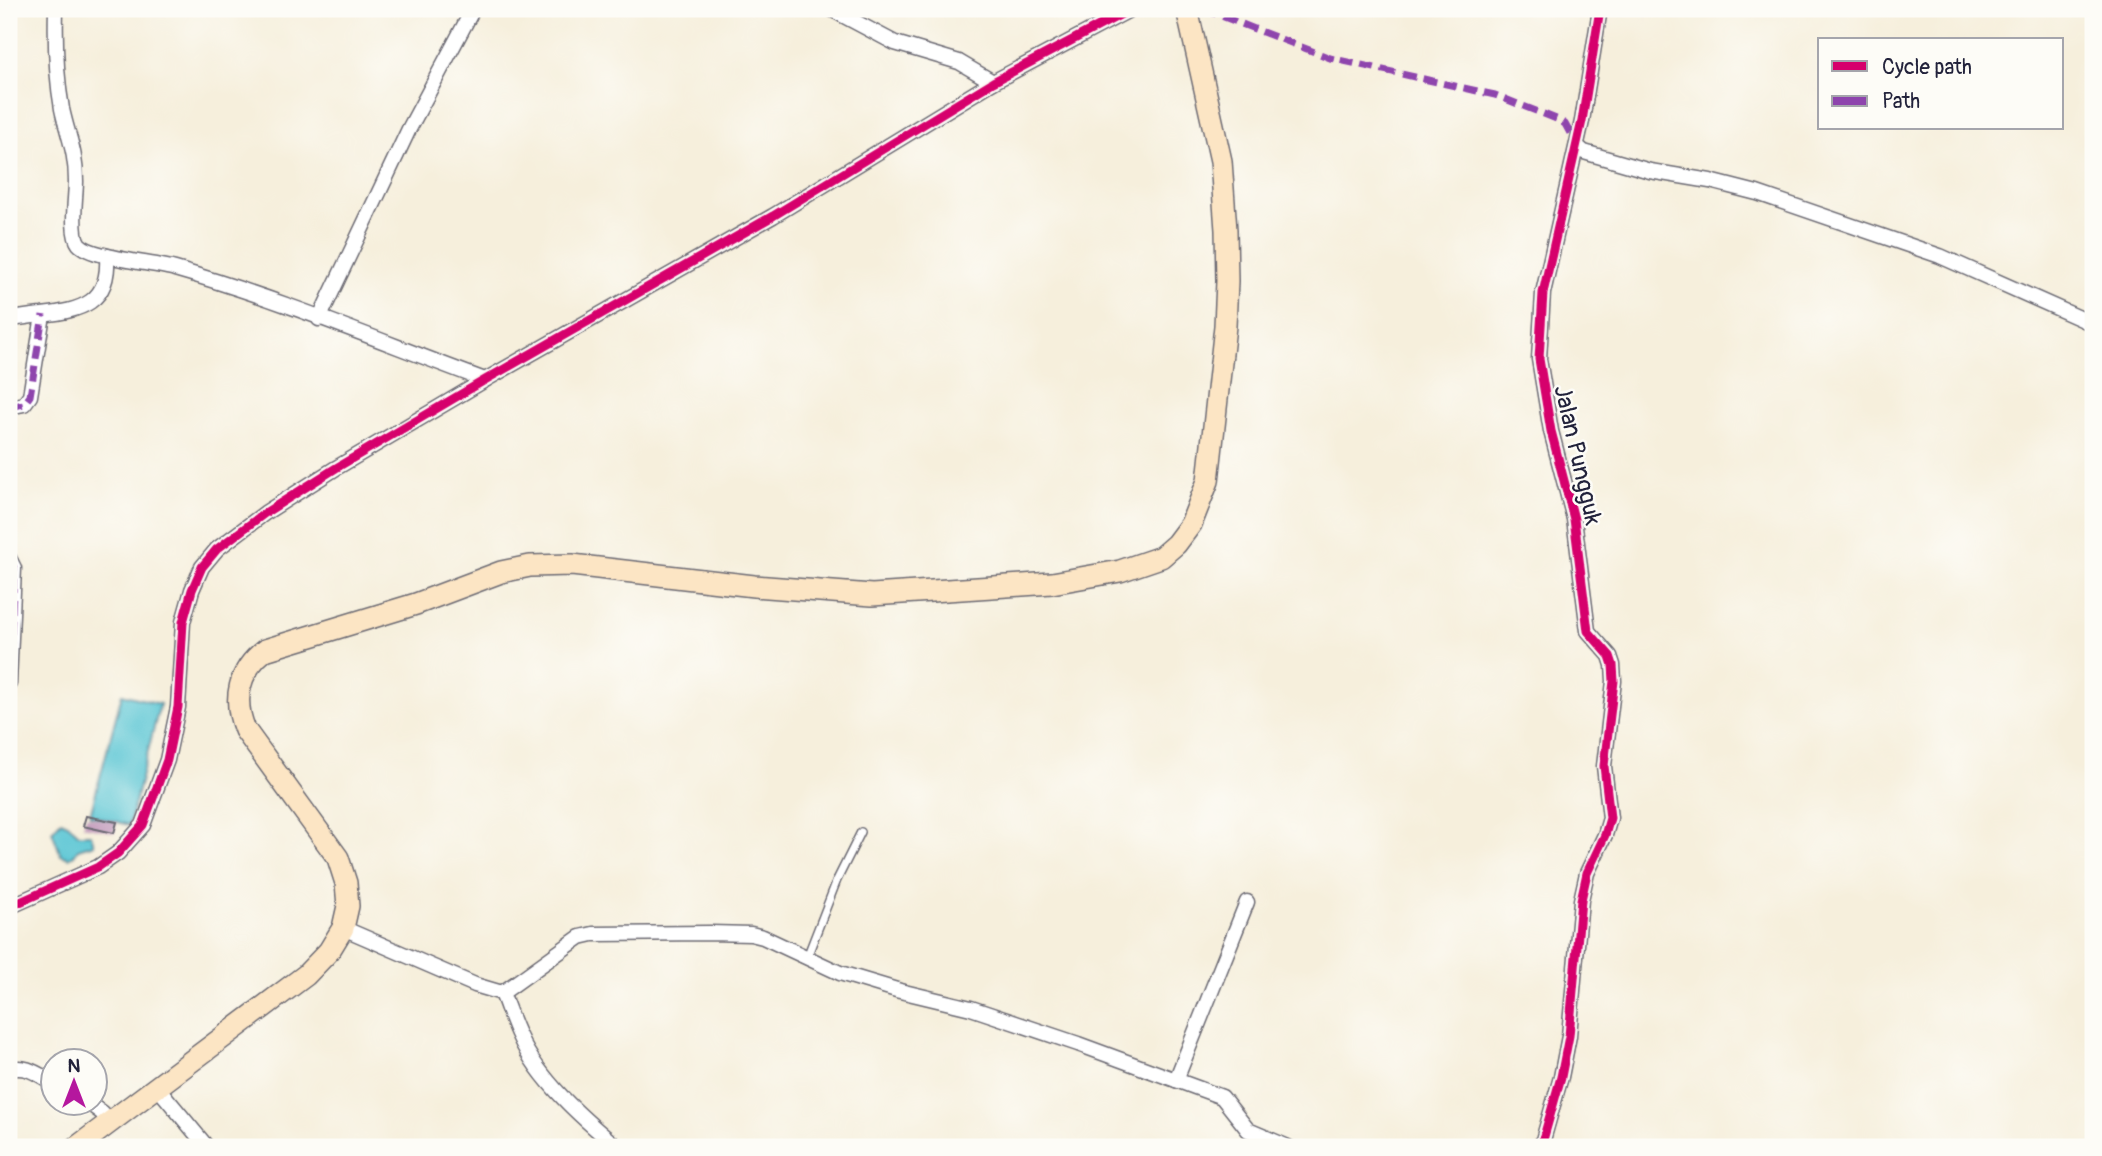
<svg xmlns="http://www.w3.org/2000/svg" width="2102" height="1156" viewBox="0 0 2102 1156" font-family="Pangolin,sans-serif">
<style>
.water{fill:#5bc6d4;stroke:#3e7488;stroke-width:2}
.building{fill:#c59fbe}
.lines{fill:none;stroke-linecap:round;stroke-linejoin:round}
.lane-casing{stroke:#6c6a73;stroke-width:10}
.street-casing{stroke:#6c6a73;stroke-width:17}
.secondary-casing{stroke:#6c6a73;stroke-width:24}
.lane{stroke:#fff;stroke-width:7}
.street{stroke:#fff;stroke-width:14}
.secondary{stroke:#fce5c4;stroke-width:21}
.quiet{stroke:#8e44ad;stroke-width:7;stroke-dasharray:14 7;stroke-linecap:butt}
.cycleway-casing{stroke:#fdfcf7;stroke-width:13}
.cycleway{stroke:#d6006c;stroke-width:9}
.labels{text-anchor:middle;stroke-width:5;stroke-linejoin:round;paint-order:stroke}
.street-label{font-size:24px;fill:#22223b;stroke:#fdfcf7}
</style>
<rect width="100%" height="100%" fill="#fdfcf7"/>
<filter id="ink" filterUnits="userSpaceOnUse"><feTurbulence type="fractalNoise" baseFrequency=".0143" numOctaves="2"/><feDisplacementMap in="SourceGraphic" scale="14" xChannelSelector="R" yChannelSelector="G"/><feConvolveMatrix kernelMatrix="1 2 1 2 8 2 1 2 1" color-interpolation-filters="sRGB"/></filter>
<filter id="wash" filterUnits="userSpaceOnUse"><feTurbulence type="fractalNoise" baseFrequency=".00686" numOctaves="4" result="noise"/><feDisplacementMap in="SourceGraphic" scale="28" xChannelSelector="R" yChannelSelector="G"/><feGaussianBlur stdDeviation="1.57" result="paint"/><feColorMatrix in="noise" values="0 0 0 0 0 0 0 0 0 0 0 0 0 0 0 0 0 1.4 0 .05"/><feComposite in="paint" operator="in"/></filter>
<g filter="url(#wash)">
<rect width="100%" height="100%" fill="#f6efdc"/>
<!-- water -->
<g class="water">
<polygon points="122,694 160,704 129,825 90,815"/>
<polygon points="61,821 68,824 79,834 91,834 94,844 78,849 74,855 69,858 61,855 52,831"/>
</g>
<g id="blocks">
<!-- building -->
<polygon class="building" points="86,816 117,822 114,833 83,826"/>
</g>
</g>
<g filter="url(#ink)">
<use href="#blocks" fill-opacity="0" stroke="#6c6a73" stroke-width="2"/>
<g class="lines">
<!-- lane casing -->
<g class="lane-casing">
<polyline id="lane" points="807,957 837,880 861,832"/>
</g>
<!-- street casing -->
<g class="street-casing">
<g id="street">
<path d="M56,9C55,43 56,75 62,109C68,137 76,151 76,181C76,196 70,233 79,244C91,258 155,263 175,269C281,299 382,342 485,380"/>
<polyline points="831,9 895,43 959,62 993,82"/>
<polyline points="1577,146 1584,152 1650,171 1710,181 1757,193 1940,256 2093,324"/>
<path d="M9,319C20,318 31,316 42,315C81,310 110,304 107,256"/>
<polyline points="319,319 409,129 473,9"/>
<polyline points="9,407 24,404 30,396 43,315"/>
<polyline points="9,558 14,568 9,684"/>
<polyline points="9,907 98,867 118,853 143,825 167,760 178,707 183,622 192,590 202,567 217,549 265,513 336,468 485,380 773,216 993,82 1131,9"/>
<polyline points="343,928 475,985 502,993 580,937 593,934 710,933 751,934 763,937 840,973 900,991 971,1008 1078,1044 1222,1097 1248,1130 1288,1147"/>
<path d="M502,993C508,1008 513,1024 520,1038C539,1080 582,1118 617,1147"/>
<path d="M9,1070C24,1063 39,1075 52,1082"/>
<polyline points="1176,1080 1247,902"/>
<polyline points="158,1088 207,1147"/>
<polyline points="90,1104 102,1113 108,1123"/>
<polyline points="1541,1147 1561,1077 1569,1036 1581,900 1587,873 1605,835 1610,818 1604,766 1614,681 1613,665 1610,656 1588,631 1574,519 1551,431 1539,359 1543,293 1582,121 1600,9"/>
</g>
</g>
<!-- secondary casing -->
<g class="secondary-casing">
<path id="secondary" d="M77,1147L306,975L329,951L343,928L348,906L346,883L338,858L245,730C232,699 239,670 265,650L416,604L501,572L530,566L572,565L754,586L872,595L1052,583L1120,571L1161,557L1176,544L1191,524L1208,481L1225,326L1227,281L1226,230L1221,161L1187,9"/>
</g>
<!-- lane -->
<use href="#lane" class="lane"/>
<!-- street -->
<use href="#street" class="street"/>
<!-- secondary -->
<use href="#secondary" class="secondary"/>
<!-- quiet -->
<g class="quiet">
<polyline points="1203,9 1330,58 1495,95 1559,120 1565,124 1577,146"/>
<polyline points="9,407 24,404 30,396 43,315"/>
<polyline points="9,558 14,568 9,684"/>
</g>
<!-- cycleway casing -->
<g class="cycleway-casing">
<g id="cycleway">
<polyline points="9,907 98,867 118,853 143,825 167,760 178,707 183,622 192,590 202,567 217,549 265,513 336,468 485,380 773,216 993,82 1131,9"/>
<polyline points="1541,1147 1561,1077 1569,1036 1581,900 1587,873 1605,835 1610,818 1604,766 1614,681 1613,665 1610,656 1588,631 1574,519 1551,431 1539,359 1543,293 1582,121 1600,9"/>
</g>
</g>
<!-- cycleway -->
<use href="#cycleway" class="cycleway"/>
</g>
</g>
<g class="labels">
<!-- street labels -->
<g class="street-label">
<text transform="translate(1578 455) rotate(77)" y="8">Jalan Pungguk</text>
</g>
</g>
<!-- margin -->
<rect width="2102" height="1156" fill="none" stroke="#fdfcf7" stroke-width="35"/>
<!-- legend -->
<rect x="1818" y="38" width="245" height="91" fill="#fdfcf7" stroke="#a5a5ac" stroke-width="2"/>
<rect x="1832" y="61" width="35" height="10" fill="#d6006c" stroke="#a5a5ac" stroke-width="2"/>
<text x="1882" y="74" font-size="21" fill="#22223b">Cycle path</text>
<rect x="1832" y="96" width="35" height="10" fill="#8e44ad" stroke="#a5a5ac" stroke-width="2"/>
<text x="1882" y="108" font-size="21" fill="#22223b">Path</text>
<!-- north arrow -->
<g transform="translate(74 1082)"><circle r="33" fill="#fdfcf7" stroke="#a5a5ac" stroke-width="2"/>
<path d="M0-5L12 26L0 18L-12 26Z" fill="#b5179e"/>
<text y="-10" font-size="19" font-weight="bold" text-anchor="middle" fill="#22223b">N</text>
</g>
</svg>
